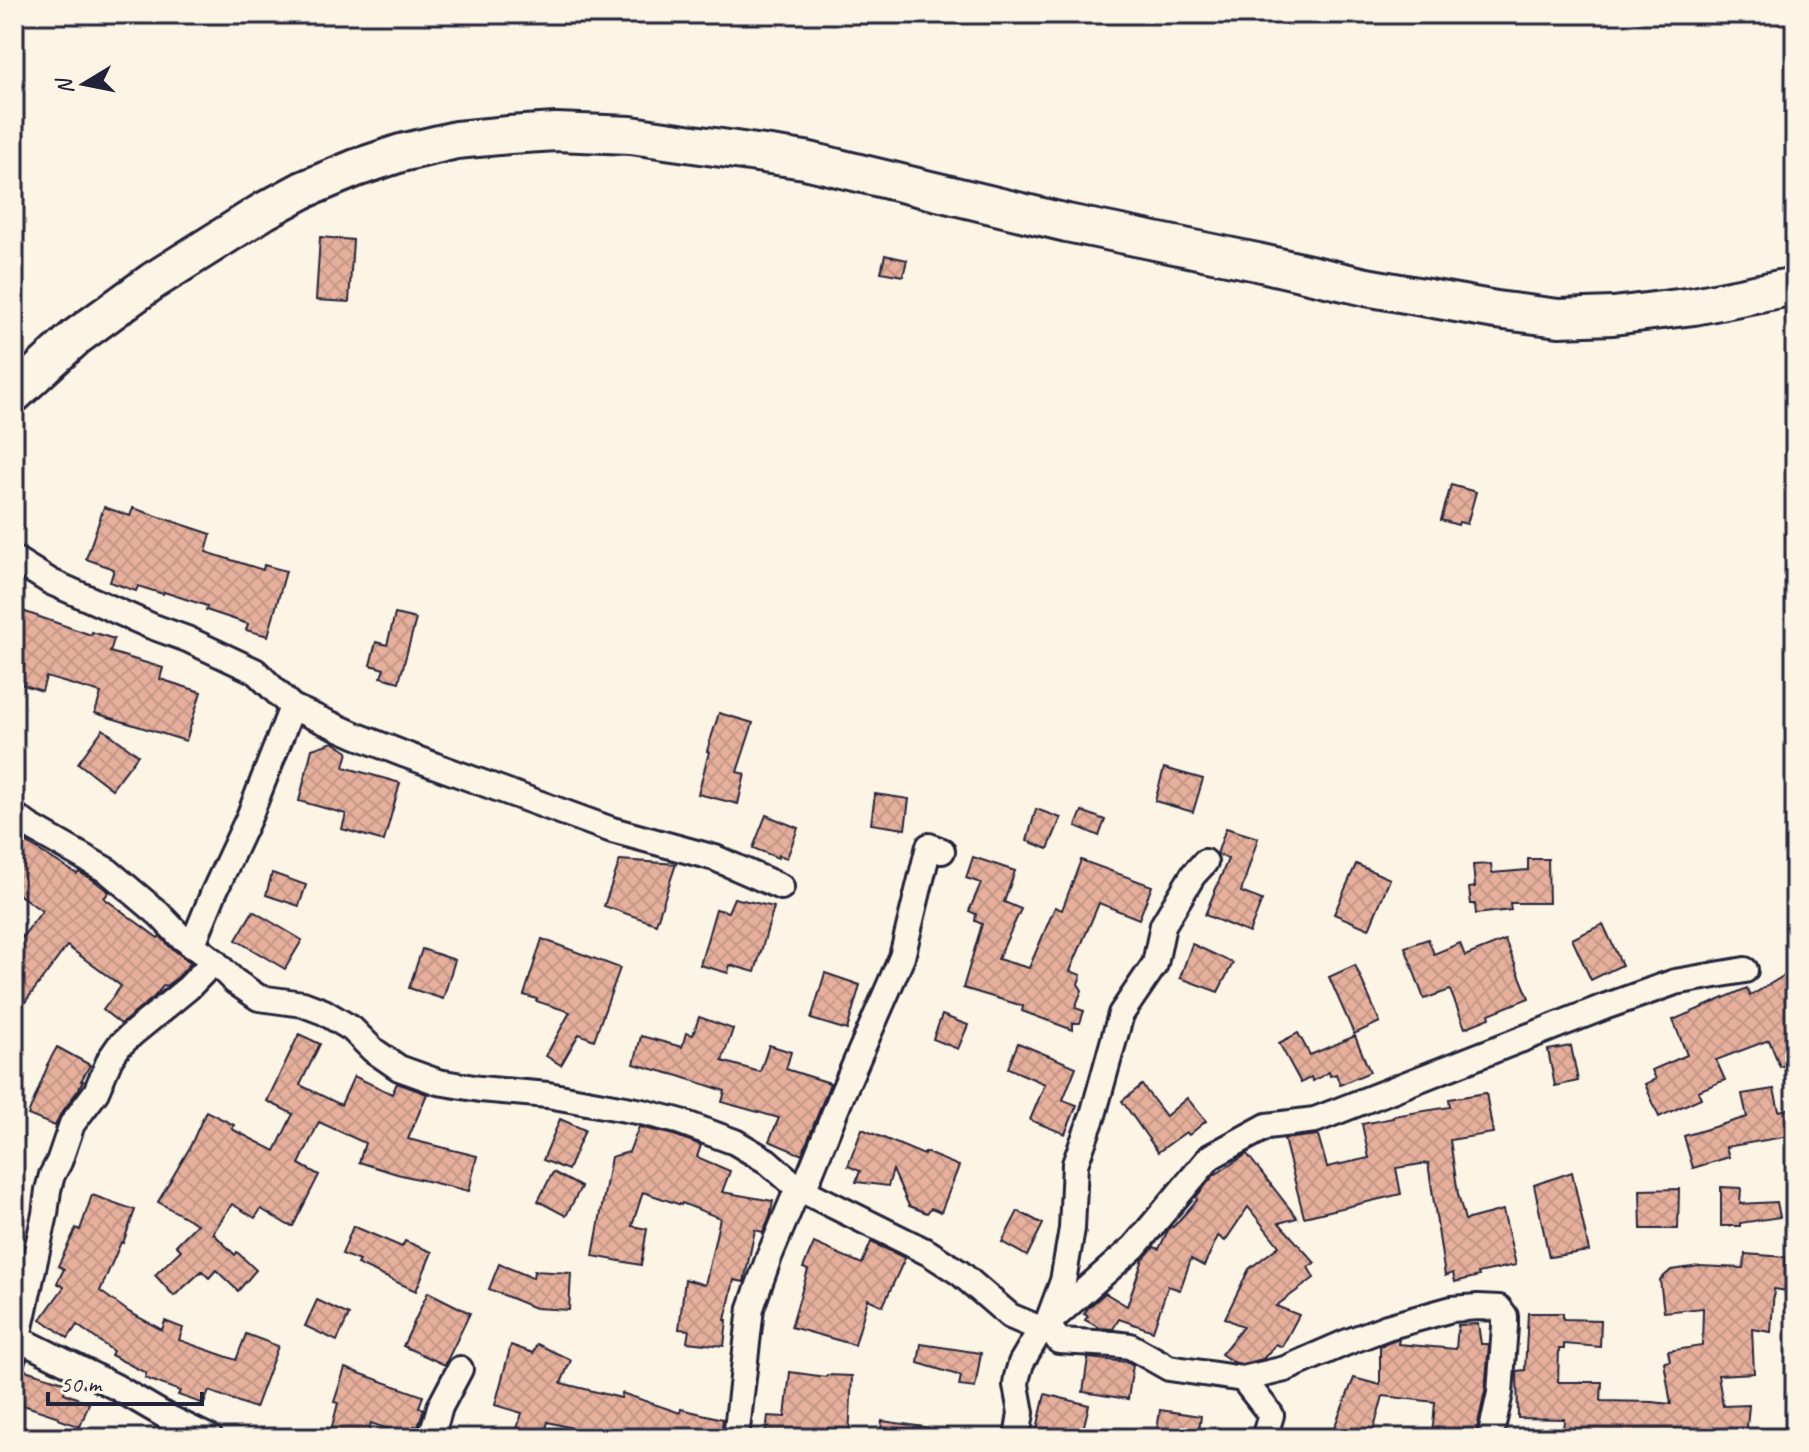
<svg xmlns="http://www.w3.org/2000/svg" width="1809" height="1452" viewBox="0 0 1809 1452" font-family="Caveat,sans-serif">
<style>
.building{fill:url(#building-cross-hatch);stroke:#22223b;stroke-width:2}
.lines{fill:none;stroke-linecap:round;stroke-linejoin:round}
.street-casing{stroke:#22223b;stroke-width:30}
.secondary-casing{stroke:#22223b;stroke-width:42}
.street{stroke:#fcf5e5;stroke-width:24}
.secondary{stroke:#fcf5e5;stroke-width:36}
</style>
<defs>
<pattern id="building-cross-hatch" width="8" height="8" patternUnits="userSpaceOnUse" patternTransform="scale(2)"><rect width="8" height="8" fill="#e6b09c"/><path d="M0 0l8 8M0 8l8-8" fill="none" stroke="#c59787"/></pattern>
</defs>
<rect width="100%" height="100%" fill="#fcf5e5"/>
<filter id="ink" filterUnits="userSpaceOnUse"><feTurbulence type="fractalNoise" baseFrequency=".0125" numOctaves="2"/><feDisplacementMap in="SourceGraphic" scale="16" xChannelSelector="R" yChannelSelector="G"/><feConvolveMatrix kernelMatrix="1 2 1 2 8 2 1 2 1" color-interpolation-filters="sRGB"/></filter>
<g filter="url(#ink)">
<!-- building -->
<g class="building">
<polygon points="320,237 353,240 349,302 316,300"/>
<polygon points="885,255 907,260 903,276 881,272"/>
<polygon points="1451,485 1476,492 1467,524 1459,522 1458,525 1441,520"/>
<polygon points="104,507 130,516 133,508 211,534 206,552 263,570 264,565 286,571 268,636 246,630 248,624 206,610 207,606 164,592 163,594 138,586 136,591 110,582 114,569 86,559"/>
<polygon points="14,608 91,635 92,632 114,639 110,652 163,668 160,679 201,692 186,741 95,713 101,693 46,677 42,691 18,683 24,664 14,661"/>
<polygon points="395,614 416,619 399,682 381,677 384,669 370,665 376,642 387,645"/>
<polygon points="719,713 753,723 737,772 745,774 738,804 698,794 709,752 707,751"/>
<polygon points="103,729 138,755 112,789 78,763"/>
<polygon points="333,742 348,752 344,767 400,783 384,841 342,829 346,814 299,801 312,749"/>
<polygon points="1164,768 1203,779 1193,812 1155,801"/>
<polygon points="875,794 909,799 905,829 871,824"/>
<polygon points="1036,809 1061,818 1048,849 1027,841"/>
<polygon points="1082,811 1105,820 1099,836 1076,826"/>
<polygon points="766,815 798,828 787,858 779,855 778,858 753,848"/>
<polygon points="1226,828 1258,838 1241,892 1262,900 1249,933 1205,915 1228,859 1217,854"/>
<polygon points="24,841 77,874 79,872 92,879 109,892 104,898 158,938 160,936 170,947 191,963 178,977 166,986 164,985 154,997 121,1024 103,1010 121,986 67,946 14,1017 14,948 42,911 14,891 14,856"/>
<polygon points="973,857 1015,871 1004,902 1021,909 998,959 1029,968 1055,907 1062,910 1081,860 1152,886 1139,919 1099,903 1070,971 1081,975 1078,984 1082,990 1075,1008 1084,1011 1080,1023 1073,1023 1073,1030 1022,1011 1023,1006 963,988 982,924 975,921 976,914 969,911 981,883 966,878"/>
<polygon points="1528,859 1548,859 1549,903 1510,903 1511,910 1476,914 1475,904 1471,904 1469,888 1475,887 1473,865 1491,864 1492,873 1528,870"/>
<polygon points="620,860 676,864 656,924 604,906"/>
<polygon points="1356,864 1390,879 1369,929 1334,914"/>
<polygon points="272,873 306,885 299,906 266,895"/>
<polygon points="734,898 774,907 755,972 730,965 728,973 700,965 716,909 728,912"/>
<polygon points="253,911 302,940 285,969 236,940"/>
<polygon points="1603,924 1622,965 1591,980 1572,939"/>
<polygon points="542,939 620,968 594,1040 579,1034 561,1065 546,1056 570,1012 536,1001 537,999 524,995"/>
<polygon points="1428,939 1434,954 1460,943 1465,956 1505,940 1529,998 1489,1014 1490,1018 1465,1028 1450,990 1424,999 1405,947"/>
<polygon points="1192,944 1233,963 1218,992 1180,978"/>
<polygon points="422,949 455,960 443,999 409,988"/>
<polygon points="1355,965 1380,1022 1354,1034 1329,977"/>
<polygon points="1795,969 1795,1018 1789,1019 1795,1034 1795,1061 1780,1067 1769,1040 1716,1060 1725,1080 1698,1091 1701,1098 1659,1117 1645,1084 1656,1079 1652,1070 1687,1055 1673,1020 1747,988 1750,996"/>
<polygon points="825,973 860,985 847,1030 811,1019"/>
<polygon points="942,1015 968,1025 958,1049 933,1039"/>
<polygon points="699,1017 733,1029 722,1061 760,1072 769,1045 791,1052 786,1069 830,1083 802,1155 769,1141 779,1118 722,1102 725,1091 679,1076 634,1064 641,1036 682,1047 686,1033 693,1035"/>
<polygon points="1298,1033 1310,1055 1355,1036 1370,1072 1340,1085 1336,1074 1330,1076 1329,1072 1313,1081 1311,1077 1301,1083 1279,1043"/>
<polygon points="299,1034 320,1044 300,1085 341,1105 354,1076 392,1094 397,1083 427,1094 408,1139 477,1156 469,1191 397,1174 359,1162 365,1143 319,1122 299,1164 319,1175 293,1226 288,1225 261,1209 255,1218 232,1204 213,1233 235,1255 237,1252 256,1270 238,1291 216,1270 209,1278 202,1271 174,1296 155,1275 181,1250 176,1245 197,1224 158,1202 189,1149 206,1111 234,1125 232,1129 275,1151 293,1114 267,1101"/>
<polygon points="1018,1043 1076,1067 1063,1100 1077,1105 1065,1134 1030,1120 1045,1084 1008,1068"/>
<polygon points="1571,1046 1578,1081 1555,1086 1548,1050"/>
<polygon points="57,1047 90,1065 81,1081 83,1081 79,1089 60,1115 55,1126 28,1115 48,1065 47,1065"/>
<polygon points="1142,1085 1166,1116 1187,1098 1206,1121 1189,1135 1186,1132 1158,1152 1122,1101"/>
<polygon points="1774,1089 1779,1111 1795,1107 1795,1135 1726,1147 1729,1157 1693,1168 1684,1136 1747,1117 1742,1094"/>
<polygon points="1486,1093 1493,1133 1450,1140 1458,1194 1465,1220 1503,1210 1516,1265 1478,1273 1479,1276 1455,1282 1453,1273 1445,1276 1428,1163 1396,1168 1401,1194 1304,1217 1284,1139 1318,1135 1327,1167 1369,1158 1362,1124 1393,1118 1393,1116 1450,1107 1449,1099"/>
<polygon points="560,1119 585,1130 568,1170 543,1160"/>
<polygon points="639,1127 674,1135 701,1145 697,1157 730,1171 722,1192 773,1201 770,1216 763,1232 755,1230 744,1282 734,1280 725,1320 727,1320 724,1346 687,1342 689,1330 679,1329 685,1279 705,1285 720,1218 682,1203 681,1205 643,1192 632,1226 647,1229 641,1265 593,1256 611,1157 629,1152"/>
<polygon points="862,1129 924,1155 925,1152 959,1166 941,1212 931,1208 927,1213 909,1206 893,1170 888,1186 856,1182 860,1171 848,1166"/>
<polygon points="1247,1154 1297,1218 1279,1223 1315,1263 1308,1267 1314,1278 1276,1306 1299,1315 1282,1347 1276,1344 1263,1359 1242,1364 1233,1362 1221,1354 1243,1327 1225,1318 1249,1269 1279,1246 1248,1207 1225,1241 1218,1236 1204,1266 1191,1259 1180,1290 1168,1286 1153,1331 1119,1319 1113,1329 1100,1328 1085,1320 1088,1316 1084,1314 1088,1308 1105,1293 1127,1306 1143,1259 1154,1247 1159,1249 1168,1230 1171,1226 1173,1227 1197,1200 1196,1197 1213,1176"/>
<polygon points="553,1172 581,1187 566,1216 538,1201"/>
<polygon points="1572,1172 1589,1251 1549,1257 1534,1185"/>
<polygon points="1721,1187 1741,1188 1740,1204 1777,1202 1780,1217 1740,1223 1740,1226 1721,1226"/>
<polygon points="1679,1189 1678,1229 1641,1229 1640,1190"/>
<polygon points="92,1195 135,1210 123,1243 121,1242 100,1291 129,1312 162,1330 165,1321 183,1328 179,1340 236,1360 246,1334 278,1346 255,1408 209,1391 204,1404 178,1395 180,1391 145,1378 146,1373 111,1355 113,1351 77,1325 68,1338 41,1319 64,1287 57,1283 64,1269 58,1266 76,1228 80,1230"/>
<polygon points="1018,1211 1043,1224 1027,1256 1002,1242"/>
<polygon points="353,1226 402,1247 405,1241 432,1252 416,1291 357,1264 359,1261 342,1254"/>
<polygon points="871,1242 905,1258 883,1306 868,1299 855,1345 791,1327 808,1270 803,1268 814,1243 862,1264"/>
<polygon points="1745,1254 1786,1257 1787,1291 1774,1289 1771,1332 1752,1329 1754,1373 1718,1375 1723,1406 1749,1405 1746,1438 1604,1438 1605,1434 1563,1433 1564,1419 1518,1418 1517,1371 1525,1370 1528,1313 1563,1313 1563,1319 1601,1320 1600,1347 1564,1344 1564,1349 1559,1349 1558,1382 1602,1382 1601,1401 1652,1402 1671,1404 1664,1362 1670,1361 1668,1351 1702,1346 1703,1308 1664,1312 1660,1280 1671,1270 1699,1266 1743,1268"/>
<polygon points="499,1264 533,1278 534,1271 571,1273 569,1310 535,1308 489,1289"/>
<polygon points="428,1292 470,1313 445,1365 403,1346"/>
<polygon points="317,1300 349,1315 337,1341 305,1326"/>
<polygon points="1478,1324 1481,1344 1489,1344 1485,1391 1475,1438 1432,1438 1435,1402 1383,1396 1371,1438 1330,1438 1354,1378 1380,1385 1380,1346 1399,1339 1398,1344 1456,1349 1458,1325"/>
<polygon points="537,1344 571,1360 561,1383 621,1398 622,1393 680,1413 681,1409 723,1419 721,1438 611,1438 548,1422 543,1438 514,1438 522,1413 495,1405 511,1345 533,1353"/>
<polygon points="921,1344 981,1353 975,1388 959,1386 961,1376 918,1363"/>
<polygon points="1088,1358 1128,1362 1133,1365 1128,1399 1083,1392"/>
<polygon points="345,1368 423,1396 419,1407 424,1409 418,1427 414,1426 410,1437 371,1423 367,1438 329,1438 338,1403 334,1402"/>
<polygon points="25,1370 67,1383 64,1393 89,1403 80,1427 58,1419 59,1417 14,1402 14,1398"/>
<polygon points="790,1372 826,1377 827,1375 852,1376 849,1438 803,1438 803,1436 766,1432 768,1416 785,1417"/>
<polygon points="1045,1394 1089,1405 1081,1438 1035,1438"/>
<polygon points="1160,1410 1201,1416 1198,1438 1156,1438"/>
<polygon points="882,1421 932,1428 932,1438 880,1438"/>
</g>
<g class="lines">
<!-- street casing -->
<g class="street-casing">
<g id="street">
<polyline points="14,559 51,582 151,626 187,639 255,671 292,707"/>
<polyline points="14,815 29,826 108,871 159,914 179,935 214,961 234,981 259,998 303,1004 324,1012 352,1029 373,1050 399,1068 438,1082 480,1089 548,1095 642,1112 678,1121 735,1142 767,1161 798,1188 929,1253 960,1273 1010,1316 1041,1329 1047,1324 1059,1341 1113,1344 1130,1346 1169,1368 1243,1379 1285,1369 1345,1343 1387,1327 1452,1309 1478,1307 1499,1308 1505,1316 1505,1326 1500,1393 1490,1438"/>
<polyline points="192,946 214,892 249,817 292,707 355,735 406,755 612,830 715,858 781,887"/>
<polyline points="803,1191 843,1092 902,957 929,846 942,851"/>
<polyline points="1048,1321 1063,1281 1072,1229 1075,1164 1093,1115 1121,1014 1155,964 1163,925 1193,875 1205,862"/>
<polyline points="19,1339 116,1387 169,1418 210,1438"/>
<polyline points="14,1355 45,1214 48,1190 52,1175 59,1162 72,1124 96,1092 110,1059 119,1046 132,1034 188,988 214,961"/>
<polyline points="1243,1379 1271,1415 1264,1438"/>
<polyline points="431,1438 440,1407 460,1369"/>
<polyline points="736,1438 751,1308 769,1257 798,1188"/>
<polyline points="1017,1438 1021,1413 1016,1385 1017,1377 1021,1363 1041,1329 1134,1247 1210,1157 1267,1126 1315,1120 1604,1007 1675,982 1745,970"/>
</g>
</g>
<!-- secondary casing -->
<g class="secondary-casing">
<polyline id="secondary" points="14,394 76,337 153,281 264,211 303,190 356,168 401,153 456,140 509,135 556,132 631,135 805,160 1067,223 1257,262 1366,287 1496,310 1559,318 1613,316 1694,306 1795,286"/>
</g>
<!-- street -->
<use href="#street" class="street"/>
<!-- secondary -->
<use href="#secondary" class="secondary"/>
</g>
</g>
<!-- margin -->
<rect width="1809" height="1452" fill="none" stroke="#fcf5e5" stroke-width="48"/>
<rect x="24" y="24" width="1761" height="1404" fill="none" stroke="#22223b" stroke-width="3" filter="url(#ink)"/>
<!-- north arrow -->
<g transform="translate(84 84) rotate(260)" stroke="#fcf5e5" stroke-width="6" paint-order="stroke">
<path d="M0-6L14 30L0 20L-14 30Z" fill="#22223b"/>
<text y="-12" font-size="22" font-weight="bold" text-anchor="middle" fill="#22223b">N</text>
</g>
<!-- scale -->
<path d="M48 1392v12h154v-12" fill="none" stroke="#22223b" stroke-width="4"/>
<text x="60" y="1392" font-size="24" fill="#22223b" stroke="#fcf5e5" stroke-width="6" paint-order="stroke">50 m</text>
</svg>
